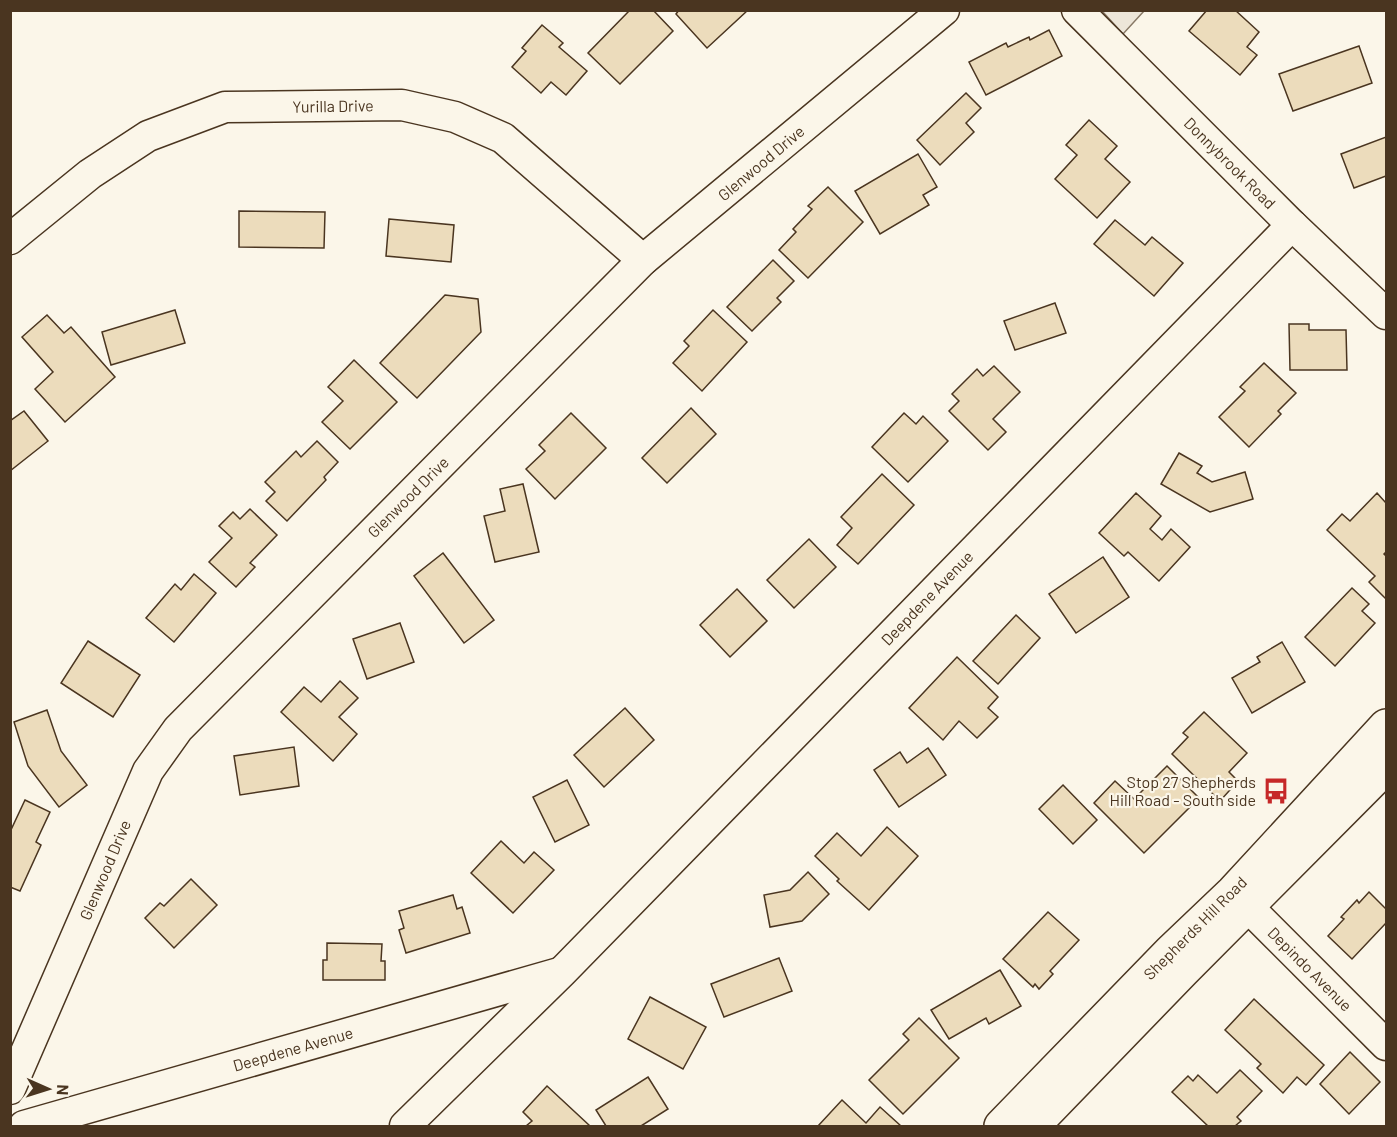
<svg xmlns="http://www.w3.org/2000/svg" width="1397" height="1137" viewBox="0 0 1397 1137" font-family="Barlow,sans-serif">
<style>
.green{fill:#ede6d9;stroke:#887966;stroke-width:1.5}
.building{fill:#ecdcbc;stroke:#4a3520;stroke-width:1.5}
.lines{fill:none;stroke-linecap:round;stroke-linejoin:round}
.minor-casing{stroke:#4a3520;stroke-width:33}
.major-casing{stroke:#4a3520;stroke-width:36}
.minor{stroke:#fbf6e9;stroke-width:30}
.major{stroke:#fbf6e9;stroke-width:33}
.labels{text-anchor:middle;stroke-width:4.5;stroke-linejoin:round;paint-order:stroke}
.street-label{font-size:16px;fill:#4a3520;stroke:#fbf6e9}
.poi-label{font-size:16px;fill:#4a3520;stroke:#fbf6e9;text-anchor:end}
</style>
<rect width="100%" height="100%" fill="#fbf6e9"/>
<!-- green -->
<polygon class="green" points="1102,11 1144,11 1123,34"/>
<!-- building -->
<g class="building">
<polygon points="630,10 653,10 673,31 620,84 588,53"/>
<polygon points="679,10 748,10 707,48 676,14"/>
<polygon points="1207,10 1235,10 1259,32 1247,47 1257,55 1240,75 1189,31"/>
<polygon points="542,25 563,43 559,47 587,71 566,95 551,82 541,93 512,67 526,51 522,48"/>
<polygon points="1049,30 1062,56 986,95 969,62 1006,43 1008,47 1029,37 1030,40"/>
<polygon points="1359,46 1372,83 1293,111 1279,74"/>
<polygon points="966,93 981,108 966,123 974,132 940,165 917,140"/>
<polygon points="1089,120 1117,146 1105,159 1130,182 1097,218 1055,179 1077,155 1066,145"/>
<polygon points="1386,137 1386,176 1354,188 1341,154"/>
<polygon points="918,154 937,187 923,195 929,205 880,234 855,191"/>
<polygon points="828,187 863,222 808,278 779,250 796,232 793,229 812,209 808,206"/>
<polygon points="239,211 325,212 324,248 239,247"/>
<polygon points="389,219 454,225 451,262 386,256"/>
<polygon points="1115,220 1145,245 1152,237 1183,263 1154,296 1094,244"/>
<polygon points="773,260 794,281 777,298 781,302 752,331 727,307"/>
<polygon points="445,295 478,299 481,332 417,398 380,363"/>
<polygon points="1055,303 1066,333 1015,350 1004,321"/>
<polygon points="175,310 185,343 111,365 102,332"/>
<polygon points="713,310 747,342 702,391 673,363 689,346 684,341"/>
<polygon points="47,315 64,333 71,327 115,377 65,422 35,389 53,372 22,337"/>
<polygon points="1289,324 1309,324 1309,330 1346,330 1347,370 1290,370"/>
<polygon points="354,360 397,402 350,449 322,422 343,401 328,387"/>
<polygon points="1264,363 1296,393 1278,411 1281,414 1249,447 1219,417 1245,391 1240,387"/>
<polygon points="994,366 1020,392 993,419 1006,432 988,450 949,411 959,401 952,394 977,369 983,376"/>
<polygon points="691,408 716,434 667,483 642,458"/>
<polygon points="24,411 48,441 10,471 10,421"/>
<polygon points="571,413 606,448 555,499 526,469 545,451 539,445"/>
<polygon points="904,413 916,424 923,416 948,441 908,482 872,447"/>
<polygon points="317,441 338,462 324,477 326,480 287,521 266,501 275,492 265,482 296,451 301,457"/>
<polygon points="1179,453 1202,466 1197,473 1212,482 1245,472 1253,499 1210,512 1161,484"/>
<polygon points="882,474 914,505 858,564 837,545 852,528 841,517"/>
<polygon points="523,484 539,552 495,562 484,516 505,511 500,489"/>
<polygon points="1136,493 1161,516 1150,529 1162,540 1171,529 1190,547 1159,581 1128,552 1124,556 1099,533"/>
<polygon points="1377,493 1386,503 1386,552 1384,554 1386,556 1386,599 1369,582 1375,576 1327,530 1342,514 1350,521"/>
<polygon points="250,509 277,535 250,563 255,567 236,587 209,562 232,538 219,526 233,512 240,519"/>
<polygon points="809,539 836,567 794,608 767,580"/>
<polygon points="443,553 494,620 464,643 414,576"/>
<polygon points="1103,557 1129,597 1076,633 1049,594"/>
<polygon points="194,574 216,593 174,642 146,618 175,584 181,590"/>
<polygon points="1352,588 1369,604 1362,611 1375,623 1335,666 1305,637"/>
<polygon points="737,589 767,621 730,657 700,625"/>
<polygon points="1016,615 1040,638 998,684 973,661"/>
<polygon points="400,623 414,662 367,679 353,639"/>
<polygon points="88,641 140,675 113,717 61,683"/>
<polygon points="1282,642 1305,682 1252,713 1232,678 1260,662 1257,657"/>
<polygon points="957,657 998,697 988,708 998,717 977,738 959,721 943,740 909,708"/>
<polygon points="340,681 358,698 339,717 357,734 333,761 281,712 304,687 321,702"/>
<polygon points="625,708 654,740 604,787 574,755"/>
<polygon points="47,710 61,751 87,785 59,807 28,766 14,722"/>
<polygon points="1204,712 1247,753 1229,772 1238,781 1220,801 1172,754 1188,737 1183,733"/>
<polygon points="294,747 299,786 240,795 234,756"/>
<polygon points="928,748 946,775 899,807 874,770 900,752 907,763"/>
<polygon points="1167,766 1199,798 1144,853 1094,803 1115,781 1134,799"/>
<polygon points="567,780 589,825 555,842 533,797"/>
<polygon points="1063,785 1097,820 1073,844 1039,809"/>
<polygon points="25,800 50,812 36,842 41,845 20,891 10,887 10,832"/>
<polygon points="887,827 918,856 869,910 837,881 839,879 815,856 837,833 861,856"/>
<polygon points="501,841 524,863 534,852 554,870 513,913 471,873"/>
<polygon points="808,872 829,894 802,921 770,927 764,895 790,890"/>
<polygon points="191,879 217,905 174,948 145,918 160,903 164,906"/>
<polygon points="1369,892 1386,909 1386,923 1352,959 1328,936 1344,919 1341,917 1357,900 1359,903"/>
<polygon points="453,895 457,909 462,907 470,933 406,953 399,930 404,928 399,911"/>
<polygon points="1048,912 1079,940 1050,971 1053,974 1039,989 1035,984 1033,987 1003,959"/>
<polygon points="327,943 382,944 381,961 385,961 385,980 323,980 323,960 327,960"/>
<polygon points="779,958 792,991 724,1017 711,984"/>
<polygon points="1000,970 1021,1006 989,1024 986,1018 949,1039 931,1010"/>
<polygon points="650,997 706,1027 683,1069 628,1039"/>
<polygon points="1254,999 1324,1065 1306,1085 1297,1077 1283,1093 1257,1068 1261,1064 1225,1030"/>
<polygon points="919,1018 959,1058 903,1114 869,1080 909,1040 903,1034"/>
<polygon points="1350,1052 1380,1082 1349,1114 1320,1084"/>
<polygon points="1240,1070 1262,1091 1237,1117 1241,1121 1235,1126 1208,1126 1172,1092 1188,1076 1193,1081 1198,1075 1217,1093"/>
<polygon points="648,1077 668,1109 641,1126 606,1126 596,1110"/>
<polygon points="547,1086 590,1126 526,1126 532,1121 523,1112"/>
<polygon points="842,1100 866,1123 880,1107 901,1126 818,1126"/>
</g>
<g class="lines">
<!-- minor casing -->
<g class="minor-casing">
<g id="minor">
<polyline points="1077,10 1292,225 1386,314"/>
<polyline points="10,239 90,174 148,136 225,107 402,105 455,117 503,138 643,260"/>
<polyline points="1233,892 1386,1045"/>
<polyline points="10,1089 148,771 178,729 643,260 944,10"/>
<polyline points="24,1126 559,973"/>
<polyline points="405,1126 562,972 1292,225"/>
</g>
</g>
<!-- major casing -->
<g class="major-casing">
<g id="major">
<polyline points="1001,1126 1170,952 1233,892 1386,726"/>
<polyline points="1033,1126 1183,971 1386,767"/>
</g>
</g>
<!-- minor -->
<use href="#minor" class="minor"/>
<!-- major -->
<use href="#major" class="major"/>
</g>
<!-- icons -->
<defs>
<g id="bus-bare" transform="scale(2.07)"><path d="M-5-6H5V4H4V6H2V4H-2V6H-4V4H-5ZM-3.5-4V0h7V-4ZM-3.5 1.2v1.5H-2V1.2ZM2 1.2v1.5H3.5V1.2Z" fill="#c62828" stroke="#fbf6e9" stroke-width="2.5" paint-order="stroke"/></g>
</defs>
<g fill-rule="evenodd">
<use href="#bus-bare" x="1276" y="791"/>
</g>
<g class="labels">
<!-- street labels -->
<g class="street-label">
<text transform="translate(333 106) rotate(-1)" y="6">Yurilla Drive</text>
<text transform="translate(761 163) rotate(-40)" y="6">Glenwood Drive</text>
<text transform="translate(1230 163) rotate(45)" y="6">Donnybrook Road</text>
<text transform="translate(408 497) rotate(-45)" y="6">Glenwood Drive</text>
<text transform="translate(927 598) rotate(-46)" y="6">Deepdene Avenue</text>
<text transform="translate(105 870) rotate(-67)" y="6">Glenwood Drive</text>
<text transform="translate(1195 928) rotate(-45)" y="6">Shepherds Hill Road</text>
<text transform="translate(1310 969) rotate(45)" y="6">Depindo Avenue</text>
<text transform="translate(293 1049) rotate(-16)" y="6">Deepdene Avenue</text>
</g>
<!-- poi labels -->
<g class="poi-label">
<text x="1256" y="788">Stop 27 Shepherds<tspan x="1256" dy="18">Hill Road - South side</tspan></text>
</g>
</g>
<!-- border -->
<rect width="1397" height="1137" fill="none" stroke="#4a3520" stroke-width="24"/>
<!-- north arrow -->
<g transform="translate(48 1089) rotate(93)" stroke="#fbf6e9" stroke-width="4.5" paint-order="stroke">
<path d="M0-4.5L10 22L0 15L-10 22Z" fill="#4a3520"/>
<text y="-9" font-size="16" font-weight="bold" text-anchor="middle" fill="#4a3520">N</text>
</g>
</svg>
